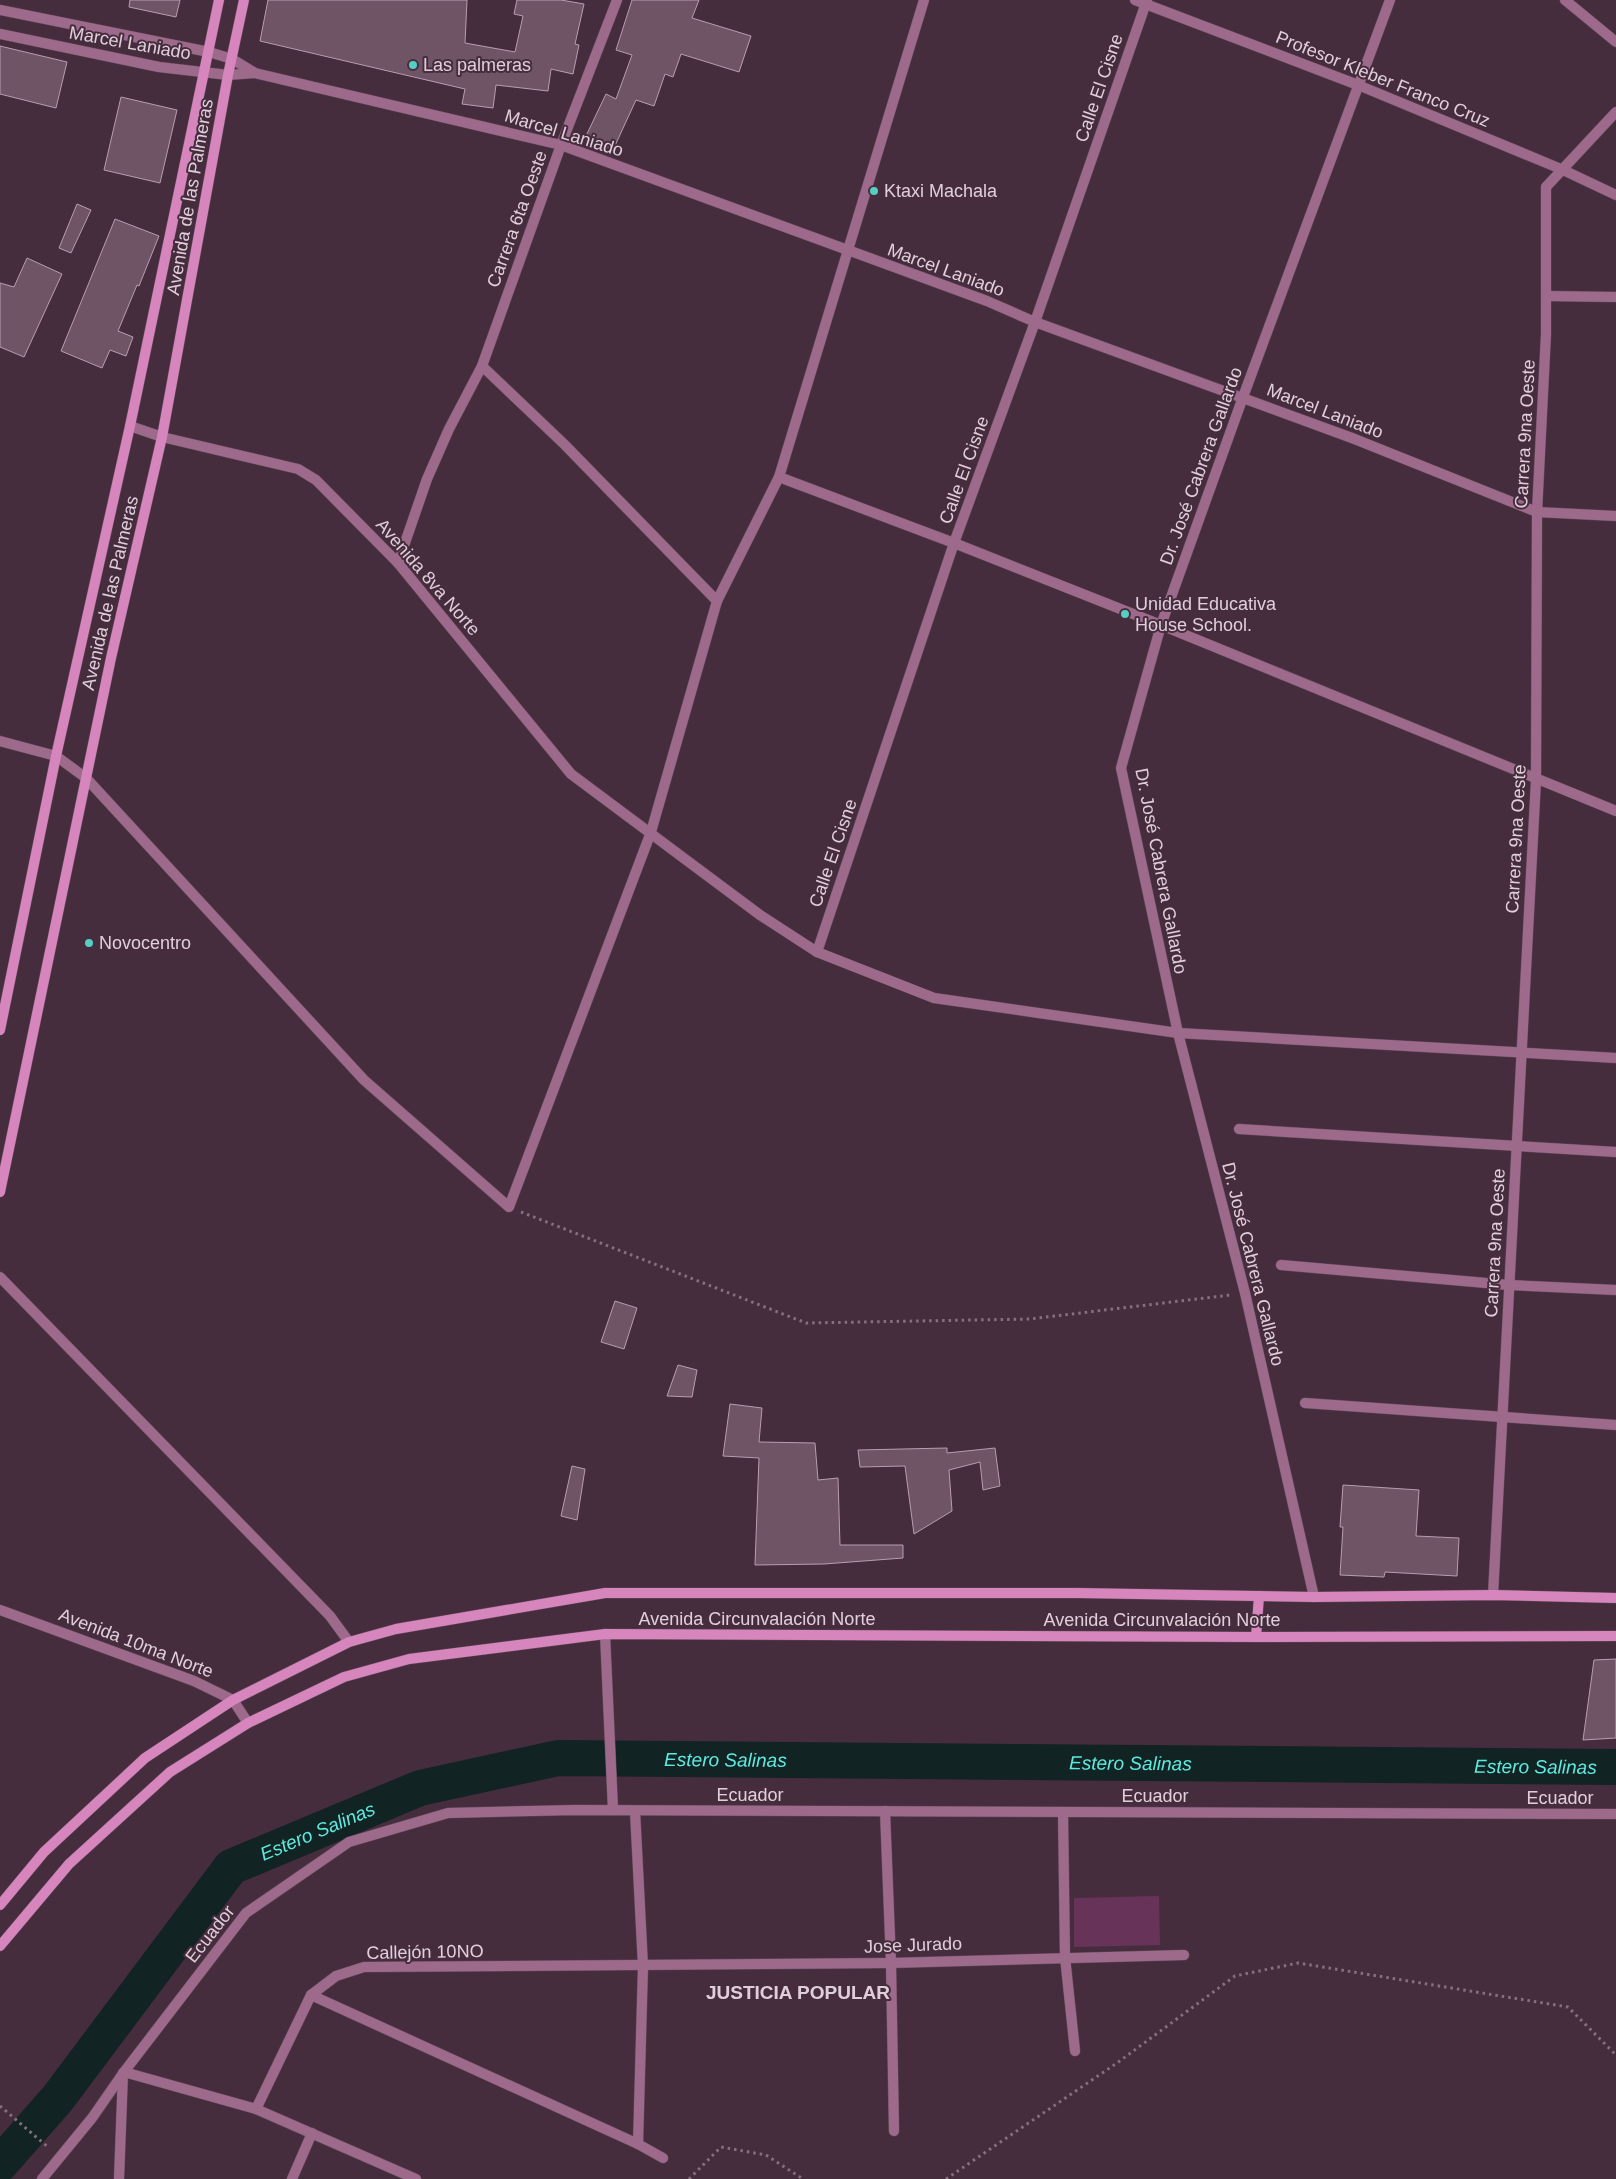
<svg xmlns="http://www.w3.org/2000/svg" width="1616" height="2179" viewBox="0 0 1616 2179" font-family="Arial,sans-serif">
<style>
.green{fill:#683359}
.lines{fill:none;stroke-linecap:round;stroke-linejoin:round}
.river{stroke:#112322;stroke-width:36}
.building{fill:#6f5466;stroke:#bb9cb0}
.minor-casing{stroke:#624a5a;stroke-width:11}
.tertiary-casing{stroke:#624a5a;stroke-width:11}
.secondary-casing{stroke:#624a5a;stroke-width:11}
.path{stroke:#86707f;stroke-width:3;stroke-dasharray:2.5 4;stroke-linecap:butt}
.minor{stroke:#9e6a8c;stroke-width:10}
.tertiary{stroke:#9e6a8c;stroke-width:10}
.secondary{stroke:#d785bd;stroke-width:10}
.poi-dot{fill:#55cec4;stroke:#462d3e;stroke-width:2}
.labels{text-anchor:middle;stroke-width:4;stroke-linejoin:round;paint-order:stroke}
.street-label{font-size:18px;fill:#e0cfda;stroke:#462d3e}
.poi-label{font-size:18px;fill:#e0cfda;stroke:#462d3e;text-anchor:start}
.water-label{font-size:19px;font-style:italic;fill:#5ee9df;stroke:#462d3e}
.neighbourhood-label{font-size:19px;font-weight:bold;fill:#e0cfda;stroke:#462d3e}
</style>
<rect width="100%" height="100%" fill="#462d3e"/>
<polygon class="green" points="1159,1896 1160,1945 1074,1947 1074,1898"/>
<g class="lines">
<path class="river" id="s1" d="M0,2164L58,2098L231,1867L420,1788L558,1758L1616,1767"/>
</g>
<g class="building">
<polygon points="130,0 180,0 176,17 129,7"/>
<polygon points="268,0 467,0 465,43 515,52 523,16 514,14 517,0 561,0 584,4 575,44 579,45 573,74 551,69 548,91 496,85 493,108 462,104 465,89 260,41"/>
<polygon points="632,0 699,0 692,18 751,36 739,72 681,54 673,77 665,74 654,106 636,100 613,150 585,138 606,94 616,99 632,55 616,50"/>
<polygon points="0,46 67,62 56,108 0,94"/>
<polygon points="121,97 177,110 160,183 104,170"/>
<polygon points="77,204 91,210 71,253 59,248"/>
<polygon points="115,219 159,236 139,286 137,285 118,331 133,337 126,356 110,350 102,368 61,351"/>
<polygon points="27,258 62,274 24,357 0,347 0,283 14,287"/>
<polygon points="615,1301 637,1308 624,1349 601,1342"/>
<polygon points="678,1365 697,1370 692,1397 667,1396"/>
<polygon points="730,1404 762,1408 759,1442 815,1443 818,1480 838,1478 840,1545 903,1545 903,1558 824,1564 755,1565 759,1458 723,1456"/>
<polygon points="947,1448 947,1453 995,1448 1000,1486 983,1490 980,1462 949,1470 952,1511 914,1534 905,1466 860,1467 858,1450"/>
<polygon points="572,1466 585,1469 577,1520 561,1516"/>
<polygon points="1343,1485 1419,1490 1416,1536 1459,1538 1457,1576 1385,1572 1384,1577 1340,1575 1343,1527 1340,1527"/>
<polygon points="1616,1659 1616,1738 1583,1740 1594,1660"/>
</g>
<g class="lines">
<defs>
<g id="minor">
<polyline points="1135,0 1358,85 1561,169 1616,195"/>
<polyline points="1565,0 1616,42"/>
<polyline points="232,59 255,73 561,145 987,301 1035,322 1352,438 1537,512 1616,516"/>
<polyline points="228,75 255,73"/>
<polyline points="1546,296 1616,297"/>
<polyline points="482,366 564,444 717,601"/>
<polyline points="130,426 162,437 298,469 316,480 398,563 571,774 760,915 817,952 934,998 1178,1033 1616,1058"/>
<polyline points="779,477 954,543 1161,625 1616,811"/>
<polyline points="398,563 427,479 449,429 482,366 561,145 617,0"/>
<polyline points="0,741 56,756 86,778 364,1080 509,1207 651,832 717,601 779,477 924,0"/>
<polyline points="817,952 954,543 1035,322 1147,0"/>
<polyline points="1239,1129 1616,1152"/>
<polyline points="1281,1265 1509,1285 1616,1290"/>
<polyline points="0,1277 330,1616 349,1642"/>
<polyline points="1305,1403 1616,1425"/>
<polyline points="1493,1595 1536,780 1537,512 1546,334 1546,187 1616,112"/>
<polyline points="1314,1597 1245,1293 1178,1033 1121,768 1161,625 1243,397 1390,0"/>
<polyline points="0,1610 194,1681 233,1700 248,1723"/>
<polyline points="605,1634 613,1810"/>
<polyline points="635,1811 643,1966 638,2144"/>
<polyline points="885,1811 891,1963 894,2131"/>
<polyline points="1063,1812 1065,1957 1075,2051"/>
<polyline points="311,1995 638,2144 663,2158"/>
<polyline points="124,2072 256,2109 416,2179"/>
<polyline points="256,2109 311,1995 336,1976 364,1967 891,1963 1184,1955"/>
<polyline points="42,2179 92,2118 124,2072 246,1913 349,1842 448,1813 575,1810 1616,1814"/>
<polyline points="119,2179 123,2073"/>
<polyline points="292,2179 312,2133"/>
</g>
<g id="tertiary">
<polyline points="0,10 209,52 232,59"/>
<polyline points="0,34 159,67 228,75"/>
</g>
<g id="secondary">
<polyline points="0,1030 56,756 130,426 219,0"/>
<polyline points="0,1192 111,658 162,437 228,75 244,0"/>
<polyline points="1256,1637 1259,1596"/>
<polyline points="0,1905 44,1852 145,1758 233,1700 349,1642 396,1629 605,1593 1077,1593 1314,1597 1493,1595 1616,1598"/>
<polyline points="0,1946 69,1864 170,1772 248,1723 344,1677 409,1659 605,1634 1256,1637 1616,1636"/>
</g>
</defs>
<use href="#minor" class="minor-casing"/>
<use href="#tertiary" class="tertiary-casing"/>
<use href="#secondary" class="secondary-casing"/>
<g class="path">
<polyline points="521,1212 806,1323 1030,1319 1230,1295"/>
<polyline points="0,2106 49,2148"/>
<polyline points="689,2179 721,2147 766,2155 803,2179"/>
<polyline points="946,2179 1117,2063 1235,1976 1298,1963 1568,2007 1616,2055"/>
</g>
<use href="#minor" class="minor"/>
<use href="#tertiary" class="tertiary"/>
<use href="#secondary" class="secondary"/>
</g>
<g class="poi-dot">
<circle cx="413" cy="65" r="5"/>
<circle cx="874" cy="191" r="5"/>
<circle cx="1125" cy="614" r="5"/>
<circle cx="89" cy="943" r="5"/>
</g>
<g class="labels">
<g class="street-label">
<text transform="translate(130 43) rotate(10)" y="6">Marcel Laniado</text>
<text transform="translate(1383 79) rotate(22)" y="6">Profesor Kleber Franco Cruz</text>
<text transform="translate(1099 88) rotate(-71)" y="6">Calle El Cisne</text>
<text transform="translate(564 133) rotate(17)" y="6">Marcel Laniado</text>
<text transform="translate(190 197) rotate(-80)" y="6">Avenida de las Palmeras</text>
<text transform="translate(517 219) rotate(-70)" y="6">Carrera 6ta Oeste</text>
<text transform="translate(946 270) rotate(20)" y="6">Marcel Laniado</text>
<text transform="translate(1325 411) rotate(21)" y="6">Marcel Laniado</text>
<text transform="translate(1525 434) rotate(-87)" y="6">Carrera 9na Oeste</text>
<text transform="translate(1201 466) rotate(-70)" y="6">Dr. José Cabrera Gallardo</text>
<text transform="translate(964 470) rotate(-70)" y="6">Calle El Cisne</text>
<text transform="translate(428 577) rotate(49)" y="6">Avenida 8va Norte</text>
<text transform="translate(110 593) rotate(-77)" y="6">Avenida de las Palmeras</text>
<text transform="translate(1516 839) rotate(-87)" y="6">Carrera 9na Oeste</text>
<text transform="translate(833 853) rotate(-71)" y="6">Calle El Cisne</text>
<text transform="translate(1161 871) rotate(79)" y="6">Dr. José Cabrera Gallardo</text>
<text transform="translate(1495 1243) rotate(-87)" y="6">Carrera 9na Oeste</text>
<text transform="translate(1253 1264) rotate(76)" y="6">Dr. José Cabrera Gallardo</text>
<text x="757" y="1625">Avenida Circunvalación Norte</text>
<text x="1162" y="1626">Avenida Circunvalación Norte</text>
<text transform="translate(136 1643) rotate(21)" y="6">Avenida 10ma Norte</text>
<text x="750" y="1801">Ecuador</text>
<text x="1155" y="1802">Ecuador</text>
<text x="1560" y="1804">Ecuador</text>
<text transform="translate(210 1934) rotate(-52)" y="6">Ecuador</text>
<text transform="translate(913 1945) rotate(-2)" y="6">Jose Jurado</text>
<text transform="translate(425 1952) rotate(-1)" y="6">Callejón 10NO</text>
</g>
<g class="poi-label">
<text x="423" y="71">Las palmeras</text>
<text x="884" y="197">Ktaxi Machala</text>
<text x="1135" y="610">Unidad Educativa<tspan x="1135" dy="21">House School.</tspan></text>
<text x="99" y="949">Novocentro</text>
</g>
<g class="water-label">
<text dy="7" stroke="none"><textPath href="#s1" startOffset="890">Estero Salinas</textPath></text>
<text dy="7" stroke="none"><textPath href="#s1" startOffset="1295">Estero Salinas</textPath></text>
<text dy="7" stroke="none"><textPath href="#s1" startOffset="1700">Estero Salinas</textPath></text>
<text dy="7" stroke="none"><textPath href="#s1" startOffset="470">Estero Salinas</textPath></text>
</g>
<g class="neighbourhood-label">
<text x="798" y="1999">JUSTICIA POPULAR</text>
</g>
</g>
</svg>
